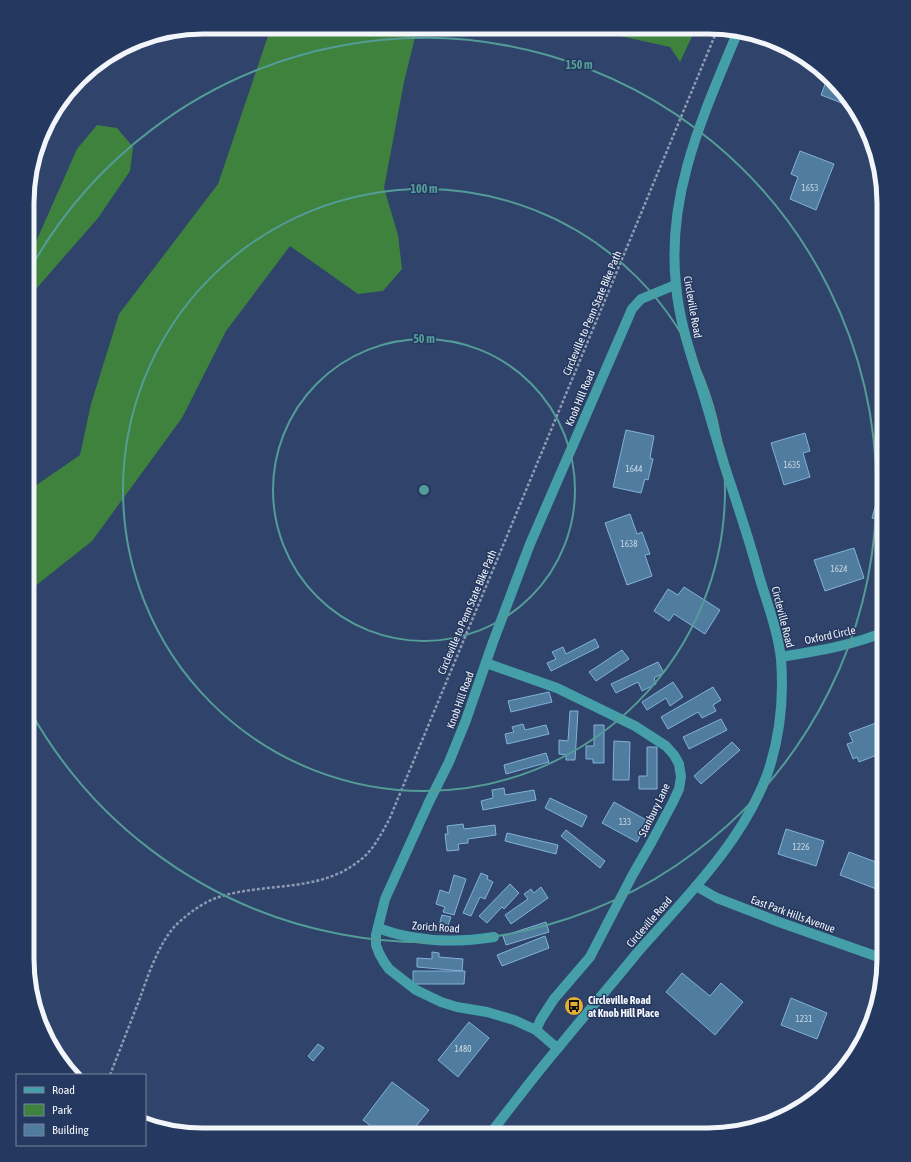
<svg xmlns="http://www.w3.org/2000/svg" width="911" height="1162" viewBox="0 0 911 1162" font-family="'Asap Condensed',sans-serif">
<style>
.green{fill:#3f823d}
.building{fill:#4f7c9f;stroke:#83b2d7}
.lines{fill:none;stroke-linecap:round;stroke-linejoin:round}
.path{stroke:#8e9ab1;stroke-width:2.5;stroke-dasharray:3 2;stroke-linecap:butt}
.minor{stroke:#449fa8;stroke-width:10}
.ring{fill:none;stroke:#539c98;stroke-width:2}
.labels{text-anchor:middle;stroke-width:3;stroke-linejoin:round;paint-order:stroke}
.number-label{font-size:9px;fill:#c9d7e3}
.street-label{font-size:11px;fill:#f2f5fa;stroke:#25385f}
.poi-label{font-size:11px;font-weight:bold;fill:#f2f5fa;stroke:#25385f;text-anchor:start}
.rim{fill:none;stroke:#f2f5fa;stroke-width:5}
.centre{fill:#539c98;stroke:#25385f;stroke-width:2}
.ring-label{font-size:12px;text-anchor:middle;font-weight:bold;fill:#539c98;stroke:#25385f;stroke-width:3;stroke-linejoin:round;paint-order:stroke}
</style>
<rect width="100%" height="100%" fill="#2f436b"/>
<g class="green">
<polygon points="271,27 696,28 680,62 670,47 611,34 417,29 404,82 384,188 398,235 402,269 383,291 358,294 290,246 226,331 182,418 92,541 34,587 28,589 28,488 38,484 80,455 91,404 119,314 218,184"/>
<path d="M97,125L117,128L133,147L130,171L98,218L36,289C26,273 27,271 31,253L77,149Z"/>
</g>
<g class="building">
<polygon points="827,79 852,106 852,107 821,95"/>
<polygon points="800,151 834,164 816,210 790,199 798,177 791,174"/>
<polygon points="626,430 654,436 650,458 653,459 648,480 645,479 641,493 613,487"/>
<polygon points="805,433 810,451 803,453 810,477 784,485 771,443"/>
<polygon points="880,489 884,490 884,544 877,542 883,521 872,518"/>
<polygon points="630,514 637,534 642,532 650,554 645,555 652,576 627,585 605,523"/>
<polygon points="854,548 864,578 825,591 814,560"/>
<polygon points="684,587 720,610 705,634 674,614 669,621 654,611 668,589 678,595"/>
<polygon points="595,639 599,647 551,671 547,663 556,659 552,652 563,647 566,654"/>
<polygon points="622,650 629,659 596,681 589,672"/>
<polygon points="658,662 664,673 654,678 656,684 642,691 638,682 616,693 611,684"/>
<polygon points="673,682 683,697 670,706 666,698 647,710 642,702"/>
<polygon points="713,687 721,700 713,705 716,711 702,718 698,712 668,729 661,717"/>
<polygon points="549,692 552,702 511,712 508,701"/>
<polygon points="570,711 578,711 575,760 566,760 566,755 559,754 559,740 568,741"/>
<polygon points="721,719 727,730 689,749 683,737"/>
<polygon points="884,720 884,761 880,762 877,755 859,762 857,757 853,759 847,744 853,742 849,733"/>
<polygon points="523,724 525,730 546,725 549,734 507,744 505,734 514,732 512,727"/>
<polygon points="594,725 604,725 604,763 593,763 593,759 586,759 586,746 594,746"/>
<polygon points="614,741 630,742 629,780 613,780"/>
<polygon points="732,742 740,750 701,784 694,776"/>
<polygon points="647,747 657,747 657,789 639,789 639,776 647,776"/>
<polygon points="546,753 549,762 506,774 504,765"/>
<polygon points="504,788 505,795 534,790 536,800 483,810 481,801 493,798 492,790"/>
<polygon points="550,798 587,816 582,827 545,808"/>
<polygon points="614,802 648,821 637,842 602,823"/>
<polygon points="463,824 464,829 495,825 496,835 468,839 468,843 458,844 459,850 447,851 445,834 448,834 447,826"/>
<polygon points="786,829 824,841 816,866 778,854"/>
<polygon points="566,830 605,861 600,868 561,836"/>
<polygon points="507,833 558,845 556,854 505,841"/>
<polygon points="849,852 884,865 884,892 840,875"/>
<polygon points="481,873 488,876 487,879 493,882 485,899 480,897 471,916 463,913"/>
<polygon points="454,875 466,879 454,915 443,912 445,907 436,904 440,890 449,893"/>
<polygon points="510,884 519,893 504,909 502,907 487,923 479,916"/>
<polygon points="541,887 548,898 511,924 505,915 528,899 524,894 531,889 534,893"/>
<polygon points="442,915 451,917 447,928 439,925"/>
<polygon points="546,922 549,932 506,945 503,936"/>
<polygon points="545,936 549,948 502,966 497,955"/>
<polygon points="432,952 439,953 439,957 463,959 462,971 417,967 417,958 432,959"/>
<polygon points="413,971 465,971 464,984 413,984"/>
<polygon points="682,973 710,996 721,983 743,1002 715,1035 666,992"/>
<polygon points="791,998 827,1013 817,1039 781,1025"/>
<polygon points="469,1022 489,1038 458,1077 438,1060"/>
<polygon points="318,1044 324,1048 313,1061 308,1056"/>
<polygon points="392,1082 429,1110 409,1135 382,1135 363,1120"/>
</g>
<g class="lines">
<path class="path" d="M110,1075C120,1049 130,1024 140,998C148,975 158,946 174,927C186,915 203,902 219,897C265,882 319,893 359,861C373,851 381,834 389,820L718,28"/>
<g class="minor">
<path d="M781,657C816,651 851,646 884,632"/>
<polyline points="486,663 557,688 635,726 666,746 674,755 679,764 681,777 679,789 673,802 651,843 632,876 590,957 554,999 541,1019 536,1030"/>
<polyline points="696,886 717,898 779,922 884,959"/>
<path d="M378,928C415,942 456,943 494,937"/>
<polyline points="557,1048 536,1030 514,1020 487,1012 457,1007 441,1002 416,990 389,969 384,962 379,953 376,945 376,935 385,899 429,802 449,762 466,720 493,642 530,544 632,309 641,299 675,285"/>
<path d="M489,1135C512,1106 534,1076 558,1048C584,1016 611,985 637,953C685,898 741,844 767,775C780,738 784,698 781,659C778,631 767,603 759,576C749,538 736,501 724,464C717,440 710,416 703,393C692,358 679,322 676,285C666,193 704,114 738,31"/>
</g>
</g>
<g class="ring">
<circle cx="424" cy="490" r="151"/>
<circle cx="424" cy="490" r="301"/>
<path d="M29 271A452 452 0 1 1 29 709"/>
</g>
<defs>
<symbol id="bus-disc" viewBox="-11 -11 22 22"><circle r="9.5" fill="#e3ae35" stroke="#25385f"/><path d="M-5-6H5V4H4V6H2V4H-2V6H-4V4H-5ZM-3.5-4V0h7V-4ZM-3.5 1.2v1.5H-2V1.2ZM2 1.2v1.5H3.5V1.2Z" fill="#111"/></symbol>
</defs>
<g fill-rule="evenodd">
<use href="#bus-disc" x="563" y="995" width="22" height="22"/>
</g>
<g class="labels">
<g class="number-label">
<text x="810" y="191">1653</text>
<text x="792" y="468">1635</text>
<text x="634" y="472">1644</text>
<text x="629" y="547">1638</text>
<text x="839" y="572">1624</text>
<text x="625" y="825">133</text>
<text x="801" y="850">1226</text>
<text x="804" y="1022">1231</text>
<text x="463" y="1052">1480</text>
</g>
<g class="street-label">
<text transform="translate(693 307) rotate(80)" y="4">Circleville Road</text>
<text transform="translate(592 313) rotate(-67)" y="4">Circleville to Penn State Bike Path</text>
<text transform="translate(580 398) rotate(-67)" y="4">Knob Hill Road</text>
<text transform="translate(467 612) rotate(-67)" y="4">Circleville to Penn State Bike Path</text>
<text transform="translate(783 617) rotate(76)" y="4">Circleville Road</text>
<text transform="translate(830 635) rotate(-12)" y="4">Oxford Circle</text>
<text transform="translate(460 700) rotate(-70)" y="4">Knob Hill Road</text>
<text transform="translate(654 810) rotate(-64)" y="4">Stanbury Lane</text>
<text transform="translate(793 914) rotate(20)" y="4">East Park Hills Avenue</text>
<text transform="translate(649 922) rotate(-49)" y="4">Circleville Road</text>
<text transform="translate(436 927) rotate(4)" y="4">Zorich Road</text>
</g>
<g class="poi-label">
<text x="588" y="1004">Circleville Road<tspan x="588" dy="13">at Knob Hill Place</tspan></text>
</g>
</g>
<path d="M0 0H911V1162H0ZM203 34H708A169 169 0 0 1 877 203V959A169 169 0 0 1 708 1128H203A169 169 0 0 1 34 959V203A169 169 0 0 1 203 34Z" fill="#25385f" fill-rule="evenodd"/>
<path class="rim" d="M203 34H708A169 169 0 0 1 877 203V959A169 169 0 0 1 708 1128H203A169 169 0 0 1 34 959V203A169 169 0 0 1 203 34Z"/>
<circle cx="424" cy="490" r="6" class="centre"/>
<g class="ring-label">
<text x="579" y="69">150 m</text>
<text x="424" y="193">100 m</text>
<text x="424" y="343">50 m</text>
</g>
<rect x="16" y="1074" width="130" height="72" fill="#25385f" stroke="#77849d"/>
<rect x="24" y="1087" width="20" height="6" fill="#449fa8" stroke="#77849d"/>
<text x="52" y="1094" font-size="12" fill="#f2f5fa">Road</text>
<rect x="24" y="1104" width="20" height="12" fill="#3f823d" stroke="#77849d"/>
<text x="52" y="1114" font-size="12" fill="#f2f5fa">Park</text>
<rect x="24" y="1124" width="20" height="12" fill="#4f7c9f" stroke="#77849d"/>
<text x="52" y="1134" font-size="12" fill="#f2f5fa">Building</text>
</svg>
